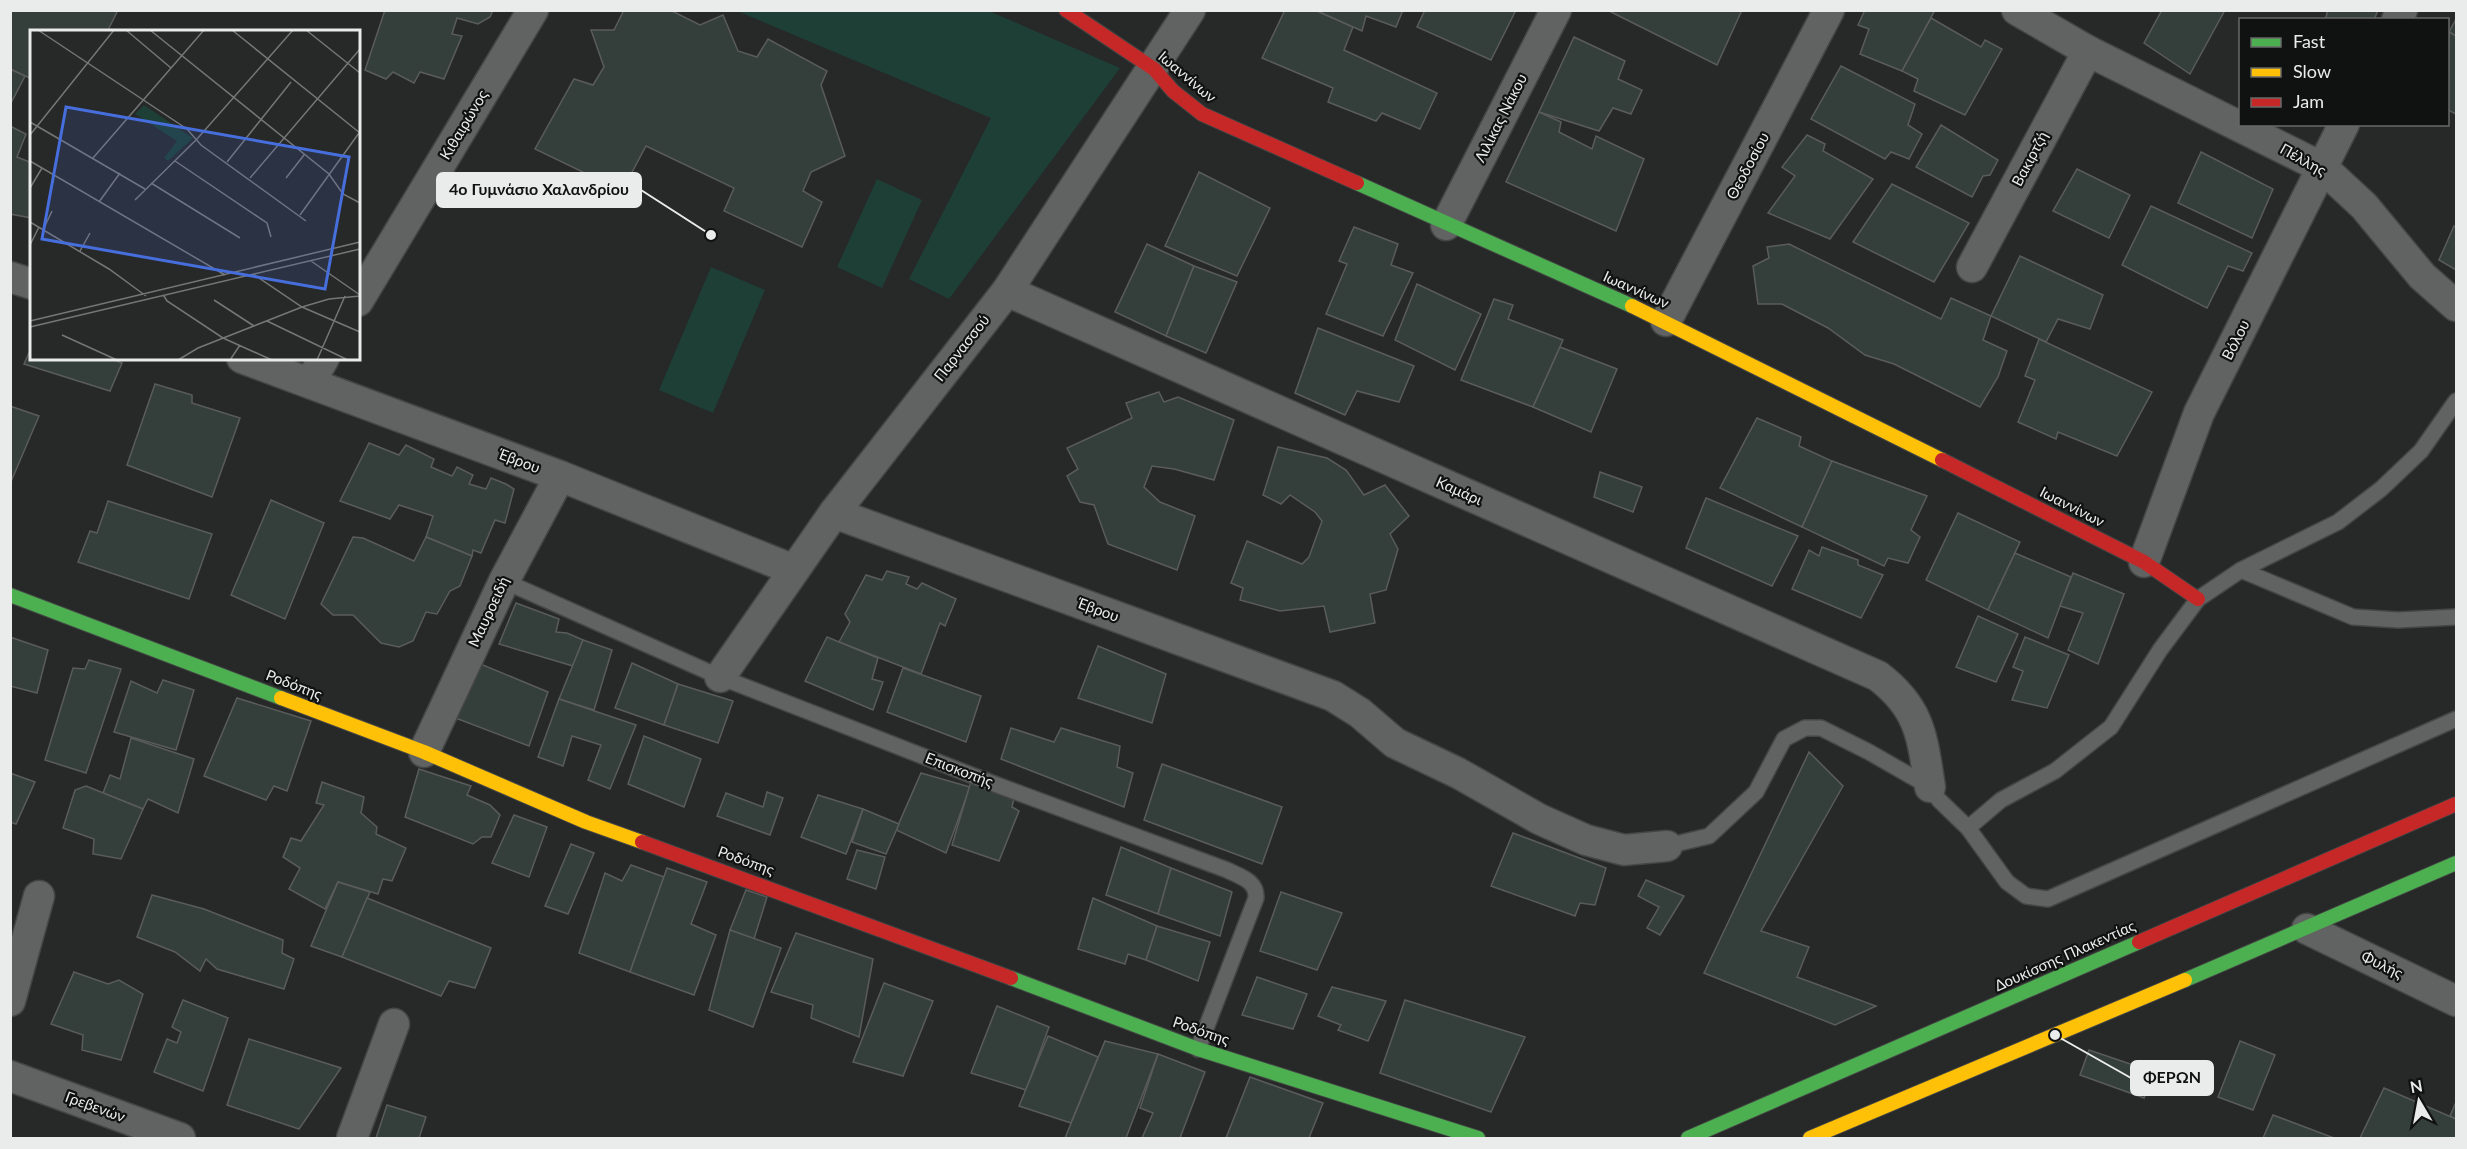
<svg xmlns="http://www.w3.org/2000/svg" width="2467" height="1149" viewBox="0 0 2467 1149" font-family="Lato,sans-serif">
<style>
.green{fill:#1e3f36}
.building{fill:#343f3c;stroke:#5a5c5b;stroke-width:1.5}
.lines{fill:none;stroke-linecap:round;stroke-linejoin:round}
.lane-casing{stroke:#444545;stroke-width:18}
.street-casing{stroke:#444545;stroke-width:33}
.fast-casing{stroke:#444545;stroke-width:16}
.slow-casing{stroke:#444545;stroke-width:16}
.jam-casing{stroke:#444545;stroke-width:16}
.lane{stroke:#616362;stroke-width:15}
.street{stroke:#616362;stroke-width:30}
.fast{stroke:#4caf50;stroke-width:14}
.slow{stroke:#ffc107;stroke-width:14}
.jam{stroke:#c62828;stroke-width:14}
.labels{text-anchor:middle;stroke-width:4.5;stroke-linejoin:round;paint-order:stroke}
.street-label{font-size:15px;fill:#eaeceb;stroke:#101111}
.inset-road{fill:none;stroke:#757676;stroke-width:1.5}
.view{fill:#466edc;fill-opacity:0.15;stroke:#466edc;stroke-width:3}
.inset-edge{fill:none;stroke:#eaeceb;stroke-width:3}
.leader{fill:none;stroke:#eaeceb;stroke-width:2}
.callout-dot{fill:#eaeceb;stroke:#101111;stroke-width:2}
.callout{fill:#eaeceb;stroke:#eaeceb;stroke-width:2}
.callout-label{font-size:16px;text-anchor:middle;font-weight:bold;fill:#111}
</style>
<rect width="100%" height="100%" fill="#272828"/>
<g class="green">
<polygon points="737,11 989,11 1120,68 949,299 909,279 991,118"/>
<polygon points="877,179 922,200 882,288 837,267"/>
<polygon points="711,267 765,290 713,413 659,390"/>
</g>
<g class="building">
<polygon points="10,10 118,10 107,32 32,32 32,79 10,69"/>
<polygon points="385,10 493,10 490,17 478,24 457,18 452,34 462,36 444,79 420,72 414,83 393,72 386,79 365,70"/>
<polygon points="624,10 670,10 700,25 723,15 738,51 757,57 768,39 827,71 821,85 845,156 811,172 803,191 822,202 802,247 724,211 734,188 646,146 622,191 535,149 574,79 593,85 604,67 591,30 614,30"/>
<polygon points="1285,10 1315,10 1353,27 1344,50 1437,93 1420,129 1382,113 1376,121 1328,102 1333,88 1262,58"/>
<polygon points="1315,10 1403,10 1396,27 1366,16 1362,31"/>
<polygon points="1425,10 1516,10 1491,60 1417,27"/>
<polygon points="1607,10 1742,10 1717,65"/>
<polygon points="1865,10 1935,10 1902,71 1860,54 1869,29 1858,25"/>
<polygon points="2162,10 2225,10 2190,74 2144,43"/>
<polygon points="2328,10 2378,10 2374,20 2325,20"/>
<polygon points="1931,18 1981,47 1985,40 2002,49 1965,115 1914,91 1918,79 1902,71"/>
<polygon points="2456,19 2456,36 2449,32"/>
<polygon points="2449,32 2456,36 2456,114 2448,110"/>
<polygon points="1574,37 1625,61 1618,79 1642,90 1631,114 1613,108 1599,131 1539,112"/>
<polygon points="1841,66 1915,104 1908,125 1922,134 1909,159 1891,152 1885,159 1811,119"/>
<polygon points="10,69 25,76 10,105"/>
<polygon points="1539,112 1561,122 1559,132 1592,149 1596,136 1644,159 1616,231 1506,182"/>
<polygon points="1941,125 1998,160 1990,175 1983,176 1972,197 1916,167"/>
<polygon points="10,126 26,134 17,157 32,163 32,218 10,214"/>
<polygon points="1807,135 1825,144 1823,151 1873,179 1830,239 1768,213 1795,176 1782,167"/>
<polygon points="2201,152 2273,189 2252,238 2178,203"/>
<polygon points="2077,169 2130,195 2109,238 2053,211"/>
<polygon points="1199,172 1270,208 1237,276 1165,246"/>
<polygon points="1892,184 1969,223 1934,282 1853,242"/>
<polygon points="2151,206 2252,253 2243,271 2228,266 2207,308 2122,265"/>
<polygon points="2454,226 2456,227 2456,270 2439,260"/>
<polygon points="1354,227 1398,244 1391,265 1413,273 1383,336 1326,314 1347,264 1339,261"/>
<polygon points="1147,244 1194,266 1166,336 1115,312"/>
<polygon points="1789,244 1941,319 1951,298 1991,316 1983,340 2007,351 1998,377 1980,407 1894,364 1865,355 1828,328 1782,304 1758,304 1753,266 1769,258 1767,247"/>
<polygon points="2020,256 2103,295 2090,329 2058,319 2046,342 1991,316"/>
<polygon points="1194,266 1237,282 1206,353 1166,336"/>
<polygon points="1417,284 1481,314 1455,370 1395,340"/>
<polygon points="1494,299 1513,305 1508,319 1563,340 1533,407 1461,380"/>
<polygon points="1318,328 1414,366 1399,402 1357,391 1345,415 1295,393"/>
<polygon points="2039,339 2152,392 2117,456 2058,432 2056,439 2018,422 2035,380 2025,376"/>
<polygon points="32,346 32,358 109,358 122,363 110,391 24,364"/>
<polygon points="1560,347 1617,369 1591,432 1533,407"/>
<polygon points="155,384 192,395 192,403 240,418 212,497 127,465"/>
<polygon points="1159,392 1164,402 1178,397 1234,420 1214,480 1174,469 1152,466 1144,487 1160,502 1195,516 1177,570 1108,544 1094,505 1080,502 1067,476 1078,469 1067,448 1132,418 1126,403"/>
<polygon points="10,406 39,416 10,484"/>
<polygon points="1757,418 1801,437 1799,446 1832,461 1802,527 1720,488"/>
<polygon points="369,443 399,455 406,445 434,459 431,467 452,476 457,467 473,475 469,484 486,489 491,478 506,484 514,489 505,523 495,520 481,553 473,550 472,556 426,537 433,516 399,505 390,519 340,501"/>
<polygon points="1278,447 1327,458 1346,470 1364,495 1385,485 1409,516 1390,534 1398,549 1386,590 1370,594 1375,623 1330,632 1324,606 1280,611 1240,600 1243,588 1231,583 1247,541 1302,564 1309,557 1322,521 1315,512 1290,495 1281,504 1263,495"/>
<polygon points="1832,461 1927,496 1911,530 1920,537 1908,563 1888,558 1884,566 1802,527"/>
<polygon points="1600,472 1642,487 1633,512 1594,497"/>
<polygon points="1706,498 1798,536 1772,586 1686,548"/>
<polygon points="271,500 324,523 285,619 231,595"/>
<polygon points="108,501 212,534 189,599 78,562 90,531 97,533"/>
<polygon points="1958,513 2020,542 1988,610 1926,580"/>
<polygon points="353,537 363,538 414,561 426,537 472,556 460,586 450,591 437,614 426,612 413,641 399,647 381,643 353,615 333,615 321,604"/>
<polygon points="1822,547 1858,560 1858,565 1883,575 1861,618 1792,589 1809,550 1819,556"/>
<polygon points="2015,553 2071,577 2048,638 1988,610"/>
<polygon points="887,571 909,577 906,584 917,589 922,583 956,599 945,626 940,623 921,674 839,642 850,622 845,614 866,575 882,580"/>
<polygon points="2073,573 2124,594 2098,664 2068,650 2083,613 2060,606"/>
<polygon points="516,603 559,619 556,632 567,633 583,640 573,666 499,644"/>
<polygon points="1978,616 2018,634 1996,682 1956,667"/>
<polygon points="10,637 48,650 37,693 10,686"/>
<polygon points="827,637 878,658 872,679 883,682 873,710 805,681"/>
<polygon points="2025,637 2069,655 2047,708 2012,700 2023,671 2013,667"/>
<polygon points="583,640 612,650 594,710 559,699"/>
<polygon points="1098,646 1166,674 1152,723 1078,698"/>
<polygon points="89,660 121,669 86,773 45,760 73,668 85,669"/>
<polygon points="478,663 548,692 529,746 453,717"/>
<polygon points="632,663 678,684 664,725 615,708"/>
<polygon points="903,668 981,696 966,742 887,712"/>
<polygon points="163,680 194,690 176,750 114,732 131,681 157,693"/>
<polygon points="678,684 733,701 718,743 664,725"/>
<polygon points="237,698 311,721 287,791 274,786 266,800 204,776"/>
<polygon points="559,699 636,725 610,789 588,780 601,745 572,736 563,766 538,757"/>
<polygon points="1011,728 1054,742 1061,728 1120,746 1117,767 1133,773 1124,807 1001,759"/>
<polygon points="644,736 701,759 684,807 628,784"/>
<polygon points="131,738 194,759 178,813 148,799 143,809 103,793 110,775 120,779"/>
<polygon points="1809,752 1843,786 1761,931 1809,947 1797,977 1876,1006 1835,1025 1704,973"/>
<polygon points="1162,764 1282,807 1262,864 1144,820"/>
<polygon points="419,769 471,786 467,795 490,805 500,815 491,837 482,837 473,844 405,817"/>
<polygon points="10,773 35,782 16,824 10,822"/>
<polygon points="921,773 970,787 946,853 896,830"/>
<polygon points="972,778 1015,793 1012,807 1019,811 999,861 952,845"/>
<polygon points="322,782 364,797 361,813 377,827 376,834 406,848 392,881 383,879 378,894 338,882 325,909 289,889 300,868 283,857 291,838 301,841 324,805 316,803"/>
<polygon points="86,786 143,809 121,859 93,854 94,839 63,828 75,790"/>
<polygon points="767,792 783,798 770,835 717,816 726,793 763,807"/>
<polygon points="818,795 863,809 846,854 801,837"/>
<polygon points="863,809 899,824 886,854 852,842"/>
<polygon points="514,815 547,827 529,877 492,863"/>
<polygon points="1513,833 1606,868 1595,905 1580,903 1575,916 1491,886"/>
<polygon points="571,844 594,853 568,914 545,906"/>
<polygon points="1121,847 1171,868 1158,914 1106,895"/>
<polygon points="857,850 885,857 876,889 847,879"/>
<polygon points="631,865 664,877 630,972 579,953 605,873 622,881"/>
<polygon points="667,868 707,882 691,924 716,935 694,995 630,972"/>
<polygon points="1171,868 1232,892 1220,936 1158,914"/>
<polygon points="1646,880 1684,896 1660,935 1647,928 1659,907 1638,896"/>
<polygon points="338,882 370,892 342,957 311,946"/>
<polygon points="746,890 767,897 754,939 730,930"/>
<polygon points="1281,892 1342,913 1317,970 1260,951"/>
<polygon points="152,895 204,909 283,940 282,953 294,959 284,989 217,969 206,959 200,971 175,952 137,937"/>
<polygon points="367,898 491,948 475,988 449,981 441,996 342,957"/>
<polygon points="1093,898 1157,926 1146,960 1128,954 1125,964 1078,949"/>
<polygon points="1157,926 1210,942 1198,981 1146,960"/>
<polygon points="730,930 781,948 753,1027 709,1010"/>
<polygon points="796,933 873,959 859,1037 811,1018 813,1005 771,992"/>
<polygon points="74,972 108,984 119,980 143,994 121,1060 82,1050 83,1035 51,1024"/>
<polygon points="1257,977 1307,994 1293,1029 1242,1015"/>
<polygon points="884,983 933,1001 903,1076 853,1062"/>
<polygon points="1332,987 1386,1001 1368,1041 1338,1030 1341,1025 1318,1016"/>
<polygon points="183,1000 228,1018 203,1091 154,1072 167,1039 177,1043 181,1032 172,1027"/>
<polygon points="1405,1000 1525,1037 1491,1112 1380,1073"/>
<polygon points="997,1006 1049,1027 1026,1090 971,1073"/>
<polygon points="1048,1036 1098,1057 1071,1123 1019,1106"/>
<polygon points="249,1039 341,1068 299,1129 227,1105"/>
<polygon points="1105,1041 1158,1054 1126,1138 1065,1138"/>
<polygon points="2240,1041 2275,1055 2253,1110 2218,1097"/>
<polygon points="2089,1050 2154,1072 2144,1098 2080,1075"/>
<polygon points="1158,1054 1205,1072 1180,1138 1142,1138 1153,1113 1140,1108"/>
<polygon points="1250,1077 1323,1103 1309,1138 1226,1138"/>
<polygon points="2384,1088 2456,1119 2456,1138 2360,1138"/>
<polygon points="2456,1102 2456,1119 2450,1116"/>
<polygon points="387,1105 426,1117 419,1138 376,1138"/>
<polygon points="2273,1115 2334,1138 2263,1138"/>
</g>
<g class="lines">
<defs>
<g id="lane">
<polyline points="2241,570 2353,617 2398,620 2456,617"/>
<path d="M504,581L720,677L989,782L1227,870C1241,877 1257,881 1256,898L1198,1049"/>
<polyline points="1968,828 2001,800 2055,771 2111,727 2160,650 2198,599 2241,570 2338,522 2381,489 2421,451 2456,401"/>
<polyline points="1667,846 1709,836 1756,792 1784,739 1805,728 1821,728 1869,752 1930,787 1939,800 1968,828 2007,882 2026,896 2048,899 2456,719"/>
</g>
<g id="street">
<polyline points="2017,10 2088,51 2323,168 2364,206 2422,276 2456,306"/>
<polyline points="2397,20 2402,10"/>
<polyline points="1446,225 1556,10"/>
<polyline points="1972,267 2088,51"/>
<polyline points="10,277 32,284"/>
<path d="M1007,291L1878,676C1921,709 1922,737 1930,787"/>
<polyline points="358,301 533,10"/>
<polyline points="1666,321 1829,10"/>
<polyline points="242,358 560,476 794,570"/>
<polyline points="310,382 324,358"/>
<polyline points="834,513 1333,696 1360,713 1395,743 1458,773 1539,819 1586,840 1624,850 1667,846"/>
<polyline points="2144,562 2199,413 2344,124"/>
<polyline points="720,677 834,513 1007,291 1190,10"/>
<polyline points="424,752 504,581 560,476"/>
<polyline points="2307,929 2456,1001"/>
<polyline points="10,1001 39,896"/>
<polyline points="10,1076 180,1138"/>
<polyline points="352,1138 394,1024"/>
</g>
<g id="fast">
<polyline points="1357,183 1632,306"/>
<polyline points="10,595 281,698"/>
<polyline points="1011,978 1198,1049 1478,1138"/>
<polyline points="2185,980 2456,863"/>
<polyline points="1688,1138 2139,942"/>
</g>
<g id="slow">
<polyline points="1632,306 1942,460"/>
<polyline points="281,698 424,752 586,822 642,842"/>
<polyline points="1810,1138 2185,980"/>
</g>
<g id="jam">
<polyline points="1066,10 1154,69 1173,91 1202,114 1357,183"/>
<polyline points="1942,460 2144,562 2198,599"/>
<polyline points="642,842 1011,978"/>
<polyline points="2139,942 2456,804"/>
</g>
</defs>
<use href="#lane" class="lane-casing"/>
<use href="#street" class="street-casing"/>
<use href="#fast" class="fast-casing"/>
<use href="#slow" class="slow-casing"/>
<use href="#jam" class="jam-casing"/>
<use href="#lane" class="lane"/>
<use href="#street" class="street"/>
<use href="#fast" class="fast"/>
<use href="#slow" class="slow"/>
<use href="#jam" class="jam"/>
</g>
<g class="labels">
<g class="street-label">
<text transform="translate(1187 77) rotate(40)" y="5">Ιωαννίνων</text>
<text transform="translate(1501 118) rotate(-63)" y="5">Λιλίκας Νάκου</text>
<text transform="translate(464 125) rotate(-59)" y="5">Κιθαιρώνος</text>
<text transform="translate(2030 159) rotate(-62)" y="5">Βακιρτζή</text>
<text transform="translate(2303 160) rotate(29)" y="5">Πέλλης</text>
<text transform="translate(1748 166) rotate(-62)" y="5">Θεοδοσίου</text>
<text transform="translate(1636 290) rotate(24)" y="5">Ιωαννίνων</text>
<text transform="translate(2236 340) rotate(-63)" y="5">Βόλου</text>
<text transform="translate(962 348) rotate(-52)" y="5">Παρνασσού</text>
<text transform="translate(519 461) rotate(21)" y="5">Έβρου</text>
<text transform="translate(1459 491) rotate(24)" y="5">Καμάρι</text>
<text transform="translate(2072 507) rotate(27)" y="5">Ιωαννίνων</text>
<text transform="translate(1098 610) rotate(20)" y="5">Έβρου</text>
<text transform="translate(489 612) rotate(-65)" y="5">Μαυροειδή</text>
<text transform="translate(294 685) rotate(21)" y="5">Ροδόπης</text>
<text transform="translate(959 770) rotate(21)" y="5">Επισκοπής</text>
<text transform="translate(746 861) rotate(20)" y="5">Ροδόπης</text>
<text transform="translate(2065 956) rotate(-24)" y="5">Δουκίσσης Πλακεντίας</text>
<text transform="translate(2382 965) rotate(26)" y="5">Φυλής</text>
<text transform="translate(1201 1031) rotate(19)" y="5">Ροδόπης</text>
<text transform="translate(95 1107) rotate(20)" y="5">Γρεβενών</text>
</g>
</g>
<g transform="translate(30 30)">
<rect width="330" height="330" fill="#272828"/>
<path d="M114,75L163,108L138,131L134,128L147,111L105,84Z" fill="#1e3f36"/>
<path class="inset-road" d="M8,0L157,99L171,115L276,191M96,0L141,38M120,0L299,144L313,164L330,173M202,0L330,103M276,0L330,43M0,92L115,159M0,105L84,0M63,128L174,0M0,131L195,245M145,131L237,193L241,207M197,132L261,52M220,148L330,19M256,148L274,125M121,153L210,208M0,158L12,138M105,170L167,109L263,0M69,172L90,143M270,185L329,103M0,192L79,239L116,266M13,200L22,181M0,215L9,197M50,221L60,203M281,231L330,265M223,244L272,277L330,302M134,266L137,271L193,308L242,330M184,270L224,296M0,291L330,212M237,291L318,330M0,297L330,219M32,305L87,330M148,330L168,318L272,277L299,269L330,266M200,330L210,315M287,330L315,266"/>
<path class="view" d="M36,77L319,127L295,259L12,209Z"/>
<rect width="330" height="330" class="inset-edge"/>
</g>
<path class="leader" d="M711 235L641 190M2055 1035L2131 1078"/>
<g class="callout-dot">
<circle cx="711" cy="235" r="6"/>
<circle cx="2055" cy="1035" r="6"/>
</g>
<g class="callout">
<rect x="437" y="173" width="204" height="34" rx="6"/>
<rect x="2131" y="1061" width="82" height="34" rx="6"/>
</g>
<g class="callout-label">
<text x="539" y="195">4ο Γυμνάσιο Χαλανδρίου</text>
<text x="2172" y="1083">ΦΕΡΩΝ</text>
</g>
<rect width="2467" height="1149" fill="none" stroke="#eaeceb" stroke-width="24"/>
<rect x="2239" y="18" width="210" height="108" fill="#101111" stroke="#676968" stroke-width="1.5"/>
<rect x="2251" y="38" width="30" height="9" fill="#4caf50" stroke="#676968" stroke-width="1.5"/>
<text x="2293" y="48" font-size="18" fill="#eaeceb">Fast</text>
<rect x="2251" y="68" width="30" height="9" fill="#ffc107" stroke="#676968" stroke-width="1.5"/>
<text x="2293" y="78" font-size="18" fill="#eaeceb">Slow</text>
<rect x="2251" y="98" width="30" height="9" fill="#c62828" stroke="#676968" stroke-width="1.5"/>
<text x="2293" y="108" font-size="18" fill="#eaeceb">Jam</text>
<g transform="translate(2419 1101) rotate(350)" stroke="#101111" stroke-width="4.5" paint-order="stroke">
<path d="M0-4.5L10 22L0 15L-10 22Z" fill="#eaeceb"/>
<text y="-9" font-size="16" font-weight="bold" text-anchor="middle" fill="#eaeceb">N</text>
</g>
</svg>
